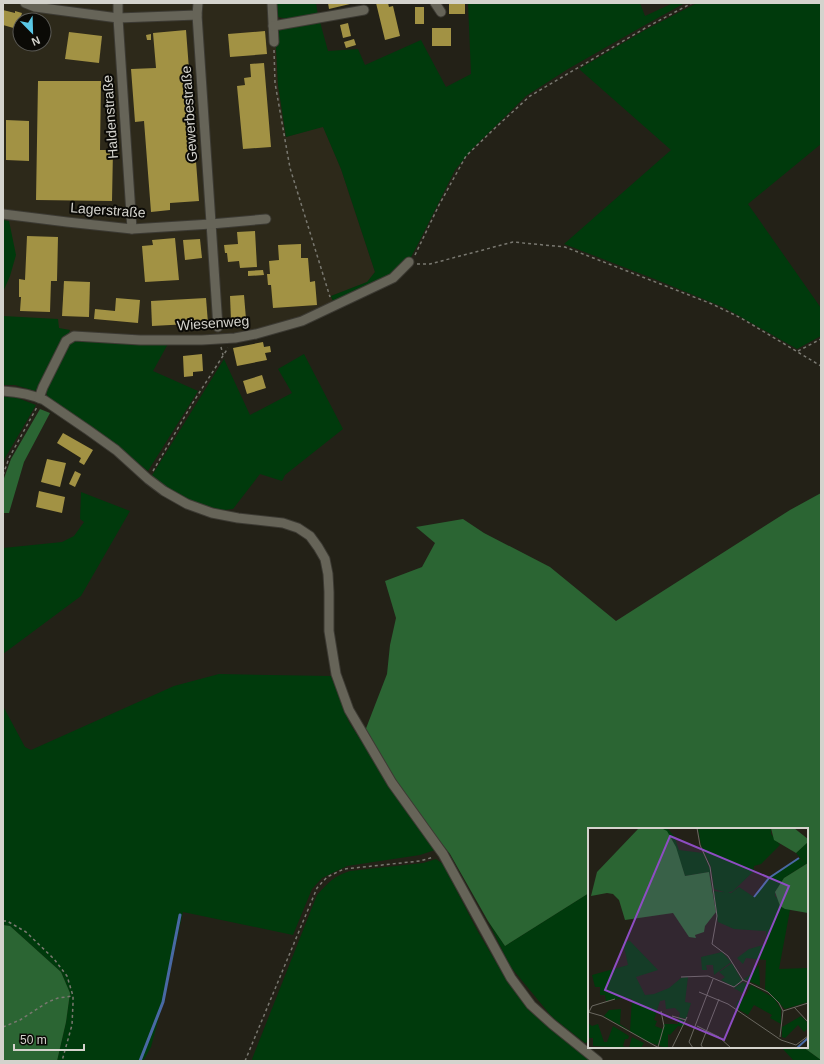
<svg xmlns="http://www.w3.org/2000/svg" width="824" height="1064" viewBox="0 0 824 1064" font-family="Arial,sans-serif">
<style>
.built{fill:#2d291a;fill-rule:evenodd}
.green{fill:#003a0c}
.forest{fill:#2b6533}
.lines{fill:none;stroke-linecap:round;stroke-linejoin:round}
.stream{stroke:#4969a4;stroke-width:3}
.building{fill:#a29244}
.minor-casing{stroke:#3c3a33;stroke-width:11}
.path{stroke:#797870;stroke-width:1.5;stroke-dasharray:3 3;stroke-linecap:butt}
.minor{stroke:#666458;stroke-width:9}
.labels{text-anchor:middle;stroke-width:4;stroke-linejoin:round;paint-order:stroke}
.street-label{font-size:14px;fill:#d4d3cd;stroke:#0b0a06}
.inset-river{fill:none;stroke:#4969a4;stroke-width:2}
.inset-road{fill:none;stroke:#6a6860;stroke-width:1}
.view{fill:#8d4dc2;fill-opacity:0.15;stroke:#8d4dc2;stroke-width:2}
.inset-edge{fill:none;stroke:#d4d3cd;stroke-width:2}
</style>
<rect width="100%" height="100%" fill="#232117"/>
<path class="built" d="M3,3H274L278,85L286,137L323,126L341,169L375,272L368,282L331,296L334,304L315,313L254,330L226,336L169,342L3,331ZM20,20H44V44H20Z"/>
<g class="green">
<polygon points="274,3 316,3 318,16 292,20 278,17 274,11"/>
<polygon points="468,3 640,3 645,16 673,3 685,3 645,25 568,69 526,96 473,148 455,170 418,244 410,259 393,276 334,304 331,296 367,282 375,272 341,169 323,127 286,137 278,85 275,31 280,28 320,22 328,51 358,49 365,65 421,40 446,87 471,74"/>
<polygon points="697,3 821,3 821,144 748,204 821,308 821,336 797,349 725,308 657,280 564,244 671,150 579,69 645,30"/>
<polygon points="3,220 9,221 16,255 10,276 3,292"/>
<polygon points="3,316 58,319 59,328 70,330 69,333 62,340 41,385 35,391 15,385 3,385"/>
<polygon points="78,338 169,342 153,371 198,391 148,471 113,443 48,397 46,392 69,345"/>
<path d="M304,354L343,429L285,475L282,481L260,474L233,509C230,509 227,510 224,510C203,510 168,489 151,477L224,359L250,415L292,393L278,369Z"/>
<polygon points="3,396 15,397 36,405 5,458 3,466"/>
<polygon points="81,492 130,511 81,596 3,654 3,548 62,542 74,536 84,522 80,519"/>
<polygon points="219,674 331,676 349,722 390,785 435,850 420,855 347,866 322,878 312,889 293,935 183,912 163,1002 151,1047 143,1061 57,1061 66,1022 70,993 61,972 10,926 3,925 3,706 25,747 31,750 174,686"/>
<path d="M436,859L443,864L477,930L506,979L528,1008L551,1029L592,1061H253L252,1059L317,895C329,882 334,876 350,871L423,863Z"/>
<polygon points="589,893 589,1042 585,1043 552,1017 510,966 488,921 505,946"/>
<polygon points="781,1047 803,1047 821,1060 821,1061 794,1061"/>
</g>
<g class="forest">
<polygon points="40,409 50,413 24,462 9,513 3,513 3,481 11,459"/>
<polygon points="821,493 821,1060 803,1047 807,1047 807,829 589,829 589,893 505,946 488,921 450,854 406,798 365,731 387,674 390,645 396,618 385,581 422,567 435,543 416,527 463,519 484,533 550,567 616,621 790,510"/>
<polygon points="3,925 10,926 61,972 70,993 66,1022 57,1061 3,1061"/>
</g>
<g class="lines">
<polyline class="stream" points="140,1061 163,1002 180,915"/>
</g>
<g class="building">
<polygon points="328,3 350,3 350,4 329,9"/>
<polygon points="376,3 388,3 389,7 393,6 400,36 385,40"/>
<rect x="449" y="3" width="16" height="11"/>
<rect x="415" y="7" width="9" height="17"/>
<polygon points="3,10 15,13 15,11 22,13 17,29 3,25"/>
<polygon points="348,23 351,36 343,38 340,25"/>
<rect x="432" y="28" width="19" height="18"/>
<polygon points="186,30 199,201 170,203 170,210 151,212 144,121 135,122 131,69 156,68 153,33"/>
<polygon points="265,31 267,54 230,57 228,34"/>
<polygon points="69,32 102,36 99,63 65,59"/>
<polygon points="151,34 151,40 147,40 146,35"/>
<polygon points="354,39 356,45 346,48 344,42"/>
<polygon points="264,63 271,147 243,149 237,86 245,85 244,78 251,77 250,64"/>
<polygon points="38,81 101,81 100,150 113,150 112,201 36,200"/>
<polygon points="6,120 29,121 29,161 6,160"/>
<polygon points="255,231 257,267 240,268 239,261 228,262 227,253 225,253 224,245 238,244 237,232"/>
<polygon points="27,236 58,237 57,281 51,281 50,312 20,311 21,297 19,297 19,279 25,280"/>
<polygon points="175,238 179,280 145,282 142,246 153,245 152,240"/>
<polygon points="200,239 202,258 185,260 183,240"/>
<polygon points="301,244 301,258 308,258 310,282 315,281 317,305 273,308 271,285 268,285 267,274 270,274 269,261 279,260 278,245"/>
<polygon points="263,270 264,275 248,276 248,271"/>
<polygon points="64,281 90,282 89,317 62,316"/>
<polygon points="244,295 246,319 231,320 230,296"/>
<polygon points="116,298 140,300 138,323 94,319 95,309 115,311"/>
<polygon points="206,298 208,323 152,326 151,301"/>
<polygon points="263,342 264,347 270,346 271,352 265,353 267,360 237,366 233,348"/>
<polygon points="202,354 203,371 193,372 193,376 184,377 183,356"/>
<polygon points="262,375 266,388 247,394 243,381"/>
<polygon points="63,433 93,450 84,465 79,462 81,458 57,443"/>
<polygon points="47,459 66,463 60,487 41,482"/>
<polygon points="75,471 81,474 75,487 69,484"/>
<polygon points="39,491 65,497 62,513 36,507"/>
</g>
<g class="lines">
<defs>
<g id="minor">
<polyline points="25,3 35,7 118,18 197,15"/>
<polyline points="118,3 118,18 132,229"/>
<polyline points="198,3 197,15 218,327"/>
<polyline points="272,3 274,42"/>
<polyline points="435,3 441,12"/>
<polyline points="273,26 364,10"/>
<polyline points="3,214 67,222 132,229 211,224 266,219"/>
<path d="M3,391C17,392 31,394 44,400L88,430L116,450L148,479L164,491L187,504L212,513L238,518L283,523L298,528L310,536L318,547L325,559L328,574L329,592V631L336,674L349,710L392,783L443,854L511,978L531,1005L552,1024L598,1061"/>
<polyline points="39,398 43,387 66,341 74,336 140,340 202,340 235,338 256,334 302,321 393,278 409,262"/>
</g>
</defs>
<use href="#minor" class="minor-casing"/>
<g class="path">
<polyline points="274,50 275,83 290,168 330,297"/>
<polyline points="415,255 439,205 466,156 495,128 530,96 647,27 692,3"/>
<polyline points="417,264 430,264 513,242 565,247 712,304 741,318 821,366"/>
<polyline points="221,347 223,355"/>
<polyline points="798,351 821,339"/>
<polyline points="153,471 192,404 228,348"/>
<polyline points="3,475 9,458 37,407"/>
<polyline points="3,921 7,921 26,932 54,959 67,976 73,996 73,1003 72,1025 62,1061"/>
<polyline points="3,1027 20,1020 48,1002 58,998 73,996"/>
<polyline points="245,1061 317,888 327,877 344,869 420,861 434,857"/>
</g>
<use href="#minor" class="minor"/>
</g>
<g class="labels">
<g class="street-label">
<text transform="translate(189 114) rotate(-94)" y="5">Gewerbestraße</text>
<text transform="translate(110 117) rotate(-94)" y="5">Haldenstraße</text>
<text transform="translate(108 210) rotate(4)" y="5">Lagerstraße</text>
<text transform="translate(213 323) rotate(-4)" y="5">Wiesenweg</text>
</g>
</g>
<g transform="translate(588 828)">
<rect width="220" height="220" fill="#232117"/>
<path d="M73,0L80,1L86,8L91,22L115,25L122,41V49L121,44L97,48L84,11ZM110,0H183V6L192,17L173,36L166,38L165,44L145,63L139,65L126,61L123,39L113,17ZM220,14V35L218,36L208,25ZM212,30L218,36L196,50L187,64V68L202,82L191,141L220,140V174L197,181L177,161L178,132L158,130L155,136L149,130L161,121L179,116L178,103L146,101L130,94L125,63L143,65L151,59L166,69L179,51ZM42,113L70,142L48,149L57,167L18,173L17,167H12V159H7L4,147L40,137L35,114ZM134,124L143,134L126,147L125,137H118L119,142H114L113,129ZM144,135L154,153L146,159L133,152L137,149L131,144ZM171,137L172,158L156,151L163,146ZM100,149L97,174L103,175L98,191L91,189L92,185L87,180L78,181L77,172L72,173L66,192L69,193L67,198L75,201L70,217L60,214L16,188L21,182L33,181L32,196L42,203L44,171L32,170L66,166L81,160L93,150ZM155,154L161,157L156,166L146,160ZM163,157L186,170L193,181V196L182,190L184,187L166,177L160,187L148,180L149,174L158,167ZM213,188L220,195V200L216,204L210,197L197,210L194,209V199ZM91,190L97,193L95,199L90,198L82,207L80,206V220L71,218L76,196H90ZM0,195L4,198L10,196L16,214H19L25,198L41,208L40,211H37L35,218L40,220L5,218V210H0ZM44,209L56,215L53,220H41Z" fill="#003a0c"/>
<path d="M51,0H73L79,3L88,19L97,48L121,44L128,84L117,98L116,104L107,107L108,110L101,109L85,85L37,92L31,72L25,66L19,65L3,68L9,44ZM183,0H206L220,11V14L208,25L186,12ZM220,35V85L197,81L192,78L187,64L196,50Z" fill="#2b6533"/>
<path class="inset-river" d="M166,69L181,50L211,30M209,220L220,210"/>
<path class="inset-road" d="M109,0L112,17L122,39L129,88L124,116L140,128L155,152L180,164L191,175L195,183L192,209M93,149L120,148L146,159L155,152M111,164L140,176L193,212M206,179L220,194M195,183L220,175M0,184L14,188L71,220M0,186L4,178L27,171M84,188L98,192M109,198L131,209L143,220M193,212L208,217L220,208M70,219L76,198L73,183M84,220L99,189M105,220L101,214L125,151M115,220L113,217L131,171"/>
<path class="view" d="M82,8L201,58L136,212L17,162Z"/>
<rect width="220" height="220" class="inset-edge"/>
</g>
<rect width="824" height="1064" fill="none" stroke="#d4d3cd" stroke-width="8"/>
<g transform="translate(32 32) rotate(157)"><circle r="19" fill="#0b0a06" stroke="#5b5a56"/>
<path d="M0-3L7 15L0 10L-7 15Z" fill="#5ac8e6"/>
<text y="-6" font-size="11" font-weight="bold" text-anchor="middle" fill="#d4d3cd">N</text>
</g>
<path d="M14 1044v6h70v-6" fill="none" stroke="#d4d3cd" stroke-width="2"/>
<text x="20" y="1044" font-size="12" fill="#d4d3cd" stroke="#0b0a06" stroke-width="3" paint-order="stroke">50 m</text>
</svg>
